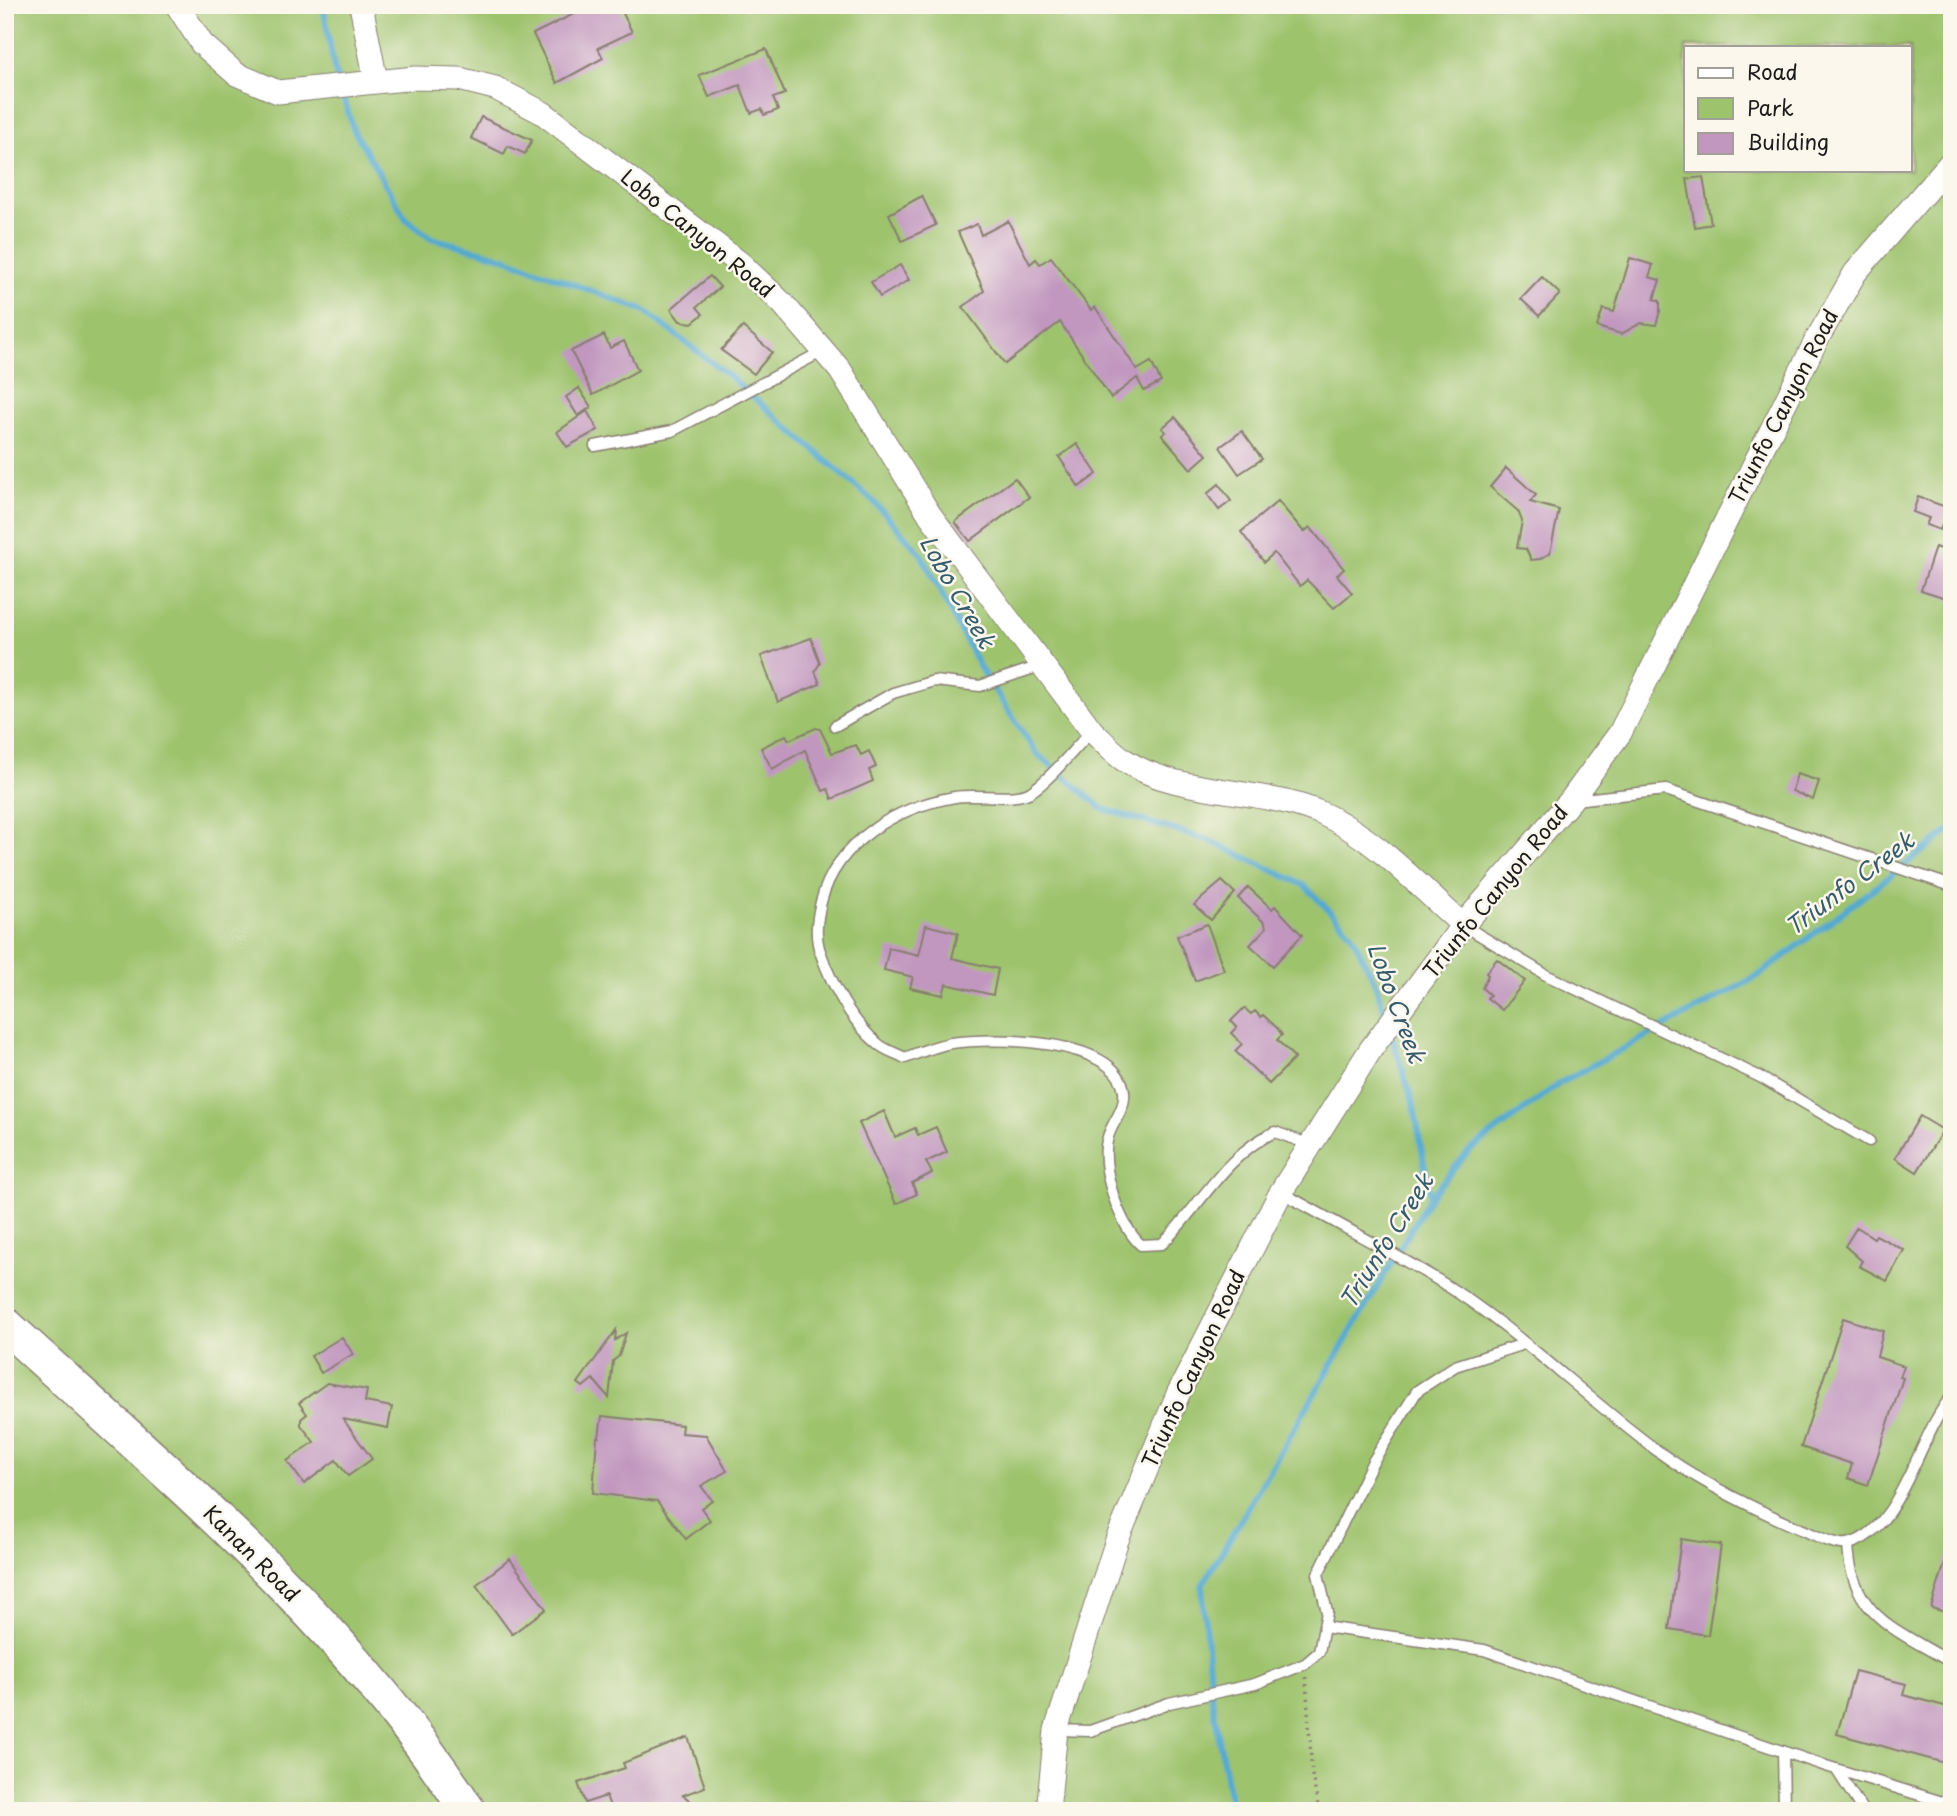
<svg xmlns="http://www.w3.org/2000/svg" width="1957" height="1816" viewBox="0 0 1957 1816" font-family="'Playpen Sans',sans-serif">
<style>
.green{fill:#9ec36d;stroke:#5d7044;stroke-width:2;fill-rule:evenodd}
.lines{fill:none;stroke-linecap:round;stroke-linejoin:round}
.stream{stroke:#53a9cf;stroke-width:6}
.building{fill:#c197bf}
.service-casing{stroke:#887e70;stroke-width:13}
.minor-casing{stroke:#887e70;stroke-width:25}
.primary-casing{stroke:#887e70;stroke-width:38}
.path{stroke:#887e70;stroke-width:3.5;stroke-dasharray:2 5;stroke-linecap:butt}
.service{stroke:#fff;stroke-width:10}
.minor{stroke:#fff;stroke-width:23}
.primary{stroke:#fff;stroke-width:35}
.labels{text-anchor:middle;stroke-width:5;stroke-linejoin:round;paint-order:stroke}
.street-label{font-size:21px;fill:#1c1c1c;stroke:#fbf7ec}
.water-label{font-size:23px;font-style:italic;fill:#355b6d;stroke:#fbf7ec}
</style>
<rect width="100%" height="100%" fill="#fbf7ec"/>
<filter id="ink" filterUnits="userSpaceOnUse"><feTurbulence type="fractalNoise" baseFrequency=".0143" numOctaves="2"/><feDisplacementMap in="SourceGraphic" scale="14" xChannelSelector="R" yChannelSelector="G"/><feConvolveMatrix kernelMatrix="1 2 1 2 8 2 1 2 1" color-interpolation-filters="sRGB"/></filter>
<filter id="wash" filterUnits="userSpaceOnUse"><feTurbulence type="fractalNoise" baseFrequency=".00686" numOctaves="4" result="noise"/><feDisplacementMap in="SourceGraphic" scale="28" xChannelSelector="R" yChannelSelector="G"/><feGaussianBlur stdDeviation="1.57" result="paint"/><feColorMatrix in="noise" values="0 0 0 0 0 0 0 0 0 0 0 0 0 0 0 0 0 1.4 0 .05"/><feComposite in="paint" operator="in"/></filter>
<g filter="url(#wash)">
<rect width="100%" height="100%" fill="#f4dfc3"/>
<path class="green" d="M5,5H1952V1811H5ZM1686,47H1910V170H1686Z"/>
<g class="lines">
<g class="stream">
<polyline points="323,5 334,68 354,131 406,219 431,238 499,256 645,311 729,376 874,502 921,554 980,668 1037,754 1103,809 1208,840 1304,885 1351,933 1374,980 1387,1019"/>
<polyline points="1391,1033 1414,1106 1430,1197"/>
<polyline points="1232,1811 1211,1694 1202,1586 1430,1197 1468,1152 1560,1083 1758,976 1952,829"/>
</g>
</g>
<g id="blocks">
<g class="building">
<polygon points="592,5 619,5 632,32 598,48 603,58 557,83 533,34"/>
<polygon points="766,49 785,94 773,98 778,110 764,115 762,109 751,113 740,85 709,97 699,75"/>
<polygon points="481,117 532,140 525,154 508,146 504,154 471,138"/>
<polygon points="1703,177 1711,224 1695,227 1687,179"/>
<polygon points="922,196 936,225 902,241 889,214"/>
<polygon points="1008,221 1030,264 1036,259 1040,264 1051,257 1091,310 1095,307 1137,370 1151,362 1161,382 1144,391 1137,378 1111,398 1060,322 1005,364 963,307 984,291 958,232 977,224 981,235"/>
<polygon points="1630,258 1653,265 1649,277 1660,280 1654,299 1660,301 1660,311 1656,325 1641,323 1621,334 1597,327 1603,309 1614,312"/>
<polygon points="900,265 909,280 880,297 871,282"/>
<polygon points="710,276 720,287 697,307 703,314 692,323 680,321 671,309"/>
<polygon points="1542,277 1560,294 1539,316 1521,299"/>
<polygon points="743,327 772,352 754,374 721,350"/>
<polygon points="604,335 610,348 624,341 638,370 593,395 571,351"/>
<polygon points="579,388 591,407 578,416 566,397"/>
<polygon points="587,411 598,430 567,447 557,432"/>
<polygon points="1175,417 1207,455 1191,469 1162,435 1166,432 1162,428"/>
<polygon points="1242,431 1262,459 1239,474 1220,447"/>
<polygon points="1077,444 1097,474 1079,487 1059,457"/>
<polygon points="1506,468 1536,495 1530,502 1559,510 1550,553 1540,559 1531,560 1526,549 1517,548 1522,521 1518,511 1490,487"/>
<polygon points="1015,478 1029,497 970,541 955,522"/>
<polygon points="1219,484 1231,501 1219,510 1207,494"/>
<polygon points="1918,497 1949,508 1940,530 1926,525 1929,518 1913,512"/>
<polygon points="1278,501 1304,532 1310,527 1344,569 1337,575 1352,593 1334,608 1307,580 1300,586 1274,553 1264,562 1241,532"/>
<polygon points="1935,547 1952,553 1952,600 1921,590"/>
<polygon points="811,638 820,663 815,671 820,684 778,702 761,656"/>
<polygon points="816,728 820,729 832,753 856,745 861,755 869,751 876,767 869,770 873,781 832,799 828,789 823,791 805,750 772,769 761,748 786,735 789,740"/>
<polygon points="1797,774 1819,781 1813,800 1792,791"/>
<polygon points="1222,881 1235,893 1211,920 1194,905"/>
<polygon points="1248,887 1272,909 1275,906 1302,935 1273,966 1250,945 1266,928 1265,923 1238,898"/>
<polygon points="1207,924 1224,970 1195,981 1177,936"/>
<polygon points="926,925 958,933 952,958 998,969 993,995 946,984 943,995 910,988 913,977 884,970 889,948 919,955"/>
<polygon points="1497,959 1525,981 1502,1010 1487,998 1490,995 1482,988 1488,975 1486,973"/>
<polygon points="1244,1008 1251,1014 1255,1011 1261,1017 1263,1015 1277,1028 1282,1035 1277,1040 1295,1058 1269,1084 1235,1051 1242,1044 1231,1033 1237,1027 1231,1021"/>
<polygon points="884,1111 895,1137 915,1128 918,1135 936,1127 947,1152 926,1162 932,1173 912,1183 917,1194 896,1204 859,1123"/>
<polygon points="1920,1116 1943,1130 1917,1172 1895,1158"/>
<polygon points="1857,1227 1874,1238 1876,1235 1904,1250 1887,1281 1859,1266 1862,1261 1845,1246"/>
<polygon points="1843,1318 1883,1331 1877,1357 1904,1366 1900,1377 1903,1378 1868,1485 1848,1478 1852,1464 1801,1447"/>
<polygon points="616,1330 615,1340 626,1333 619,1356 613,1361 609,1398 593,1379 583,1387 578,1383"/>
<polygon points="342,1337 353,1354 321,1373 311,1356"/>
<polygon points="327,1383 367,1390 365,1402 392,1407 388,1428 343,1419 372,1459 348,1476 336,1460 304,1484 287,1461 314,1442 301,1425 301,1419 307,1414 299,1403"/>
<polygon points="602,1416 682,1425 681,1433 706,1435 727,1471 701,1486 712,1500 701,1508 710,1520 686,1539 657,1501 593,1493 597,1437 599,1437"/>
<polygon points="1681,1539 1721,1545 1708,1635 1669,1629"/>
<polygon points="1948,1553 1952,1553 1952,1614 1931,1608"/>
<polygon points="510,1559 546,1609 512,1634 476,1585"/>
<polygon points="1855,1671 1906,1684 1903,1695 1952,1708 1952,1765 1837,1734"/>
<polygon points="688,1737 705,1787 683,1795 703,1811 612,1811 606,1796 585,1803 578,1783 625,1768 623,1763"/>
</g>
</g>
</g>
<g filter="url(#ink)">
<use href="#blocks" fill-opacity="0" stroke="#887e70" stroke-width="2"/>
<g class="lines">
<defs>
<g id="service">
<polyline points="595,446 672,431 823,351"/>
<polyline points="835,726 893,693 934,681 980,686 1043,665"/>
<path d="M1092,731C1073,749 1054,776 1032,791C1017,802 976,793 955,797C896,807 836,842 821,902C817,919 814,937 821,954C832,985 851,1021 877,1043C884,1050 896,1053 905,1058C920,1052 935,1046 951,1043C990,1037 1118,1037 1124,1092C1126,1109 1112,1122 1108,1137C1099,1165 1119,1226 1141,1245L1162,1244C1199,1208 1225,1154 1275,1132L1308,1144"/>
<polyline points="1574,800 1666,790 1952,886"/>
<polyline points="1463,925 1546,975 1760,1077 1869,1141"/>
<path d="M1281,1192C1333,1222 1387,1249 1438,1280C1516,1328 1582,1395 1655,1449C1699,1482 1752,1508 1803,1530C1815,1535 1835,1546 1848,1544C1901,1532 1919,1433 1952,1396"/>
<path d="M1848,1544C1851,1617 1896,1629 1952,1663"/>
<polyline points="1324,1627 1484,1650 1826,1766 1952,1805"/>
<polyline points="1056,1730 1090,1731 1169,1703 1255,1684 1305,1664 1319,1652 1327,1612 1318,1574 1372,1463 1417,1391 1455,1366 1524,1344"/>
<polyline points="1783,1751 1784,1806"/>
<polyline points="1836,1769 1863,1811"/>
</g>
<g id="minor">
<path d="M177,5L202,44L236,74L278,92L415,78L459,79L495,88L543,113L741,264L783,304L840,370L930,515L1092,731C1102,740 1112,752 1124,760C1176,796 1265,787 1325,815C1377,839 1420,888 1463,925"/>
<polyline points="361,5 376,81"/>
<polyline points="1048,1811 1056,1730 1117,1540 1178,1394 1281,1192 1371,1049 1463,925 1571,800 1620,733 1817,339 1855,273 1952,161"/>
</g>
<path id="primary" d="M5,1325C170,1476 345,1621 468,1811"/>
</defs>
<use href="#service" class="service-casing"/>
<use href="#minor" class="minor-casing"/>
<use href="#primary" class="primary-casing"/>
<polyline class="path" points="1306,1677 1312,1775 1319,1811"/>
<use href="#service" class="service"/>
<use href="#minor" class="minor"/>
<use href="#primary" class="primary"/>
</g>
</g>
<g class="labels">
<g class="street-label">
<text transform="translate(697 234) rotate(39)" y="7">Lobo Canyon Road</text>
<text transform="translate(1784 407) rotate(-63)" y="7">Triunfo Canyon Road</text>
<text transform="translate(1496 892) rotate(-51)" y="7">Triunfo Canyon Road</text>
<text transform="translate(1194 1369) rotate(-65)" y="7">Triunfo Canyon Road</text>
<text transform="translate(251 1554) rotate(45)" y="7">Kanan Road</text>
</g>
<g class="water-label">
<text transform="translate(957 592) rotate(60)" y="8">Lobo Creek</text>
<text transform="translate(1850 884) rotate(-37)" y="8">Triunfo Creek</text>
<text transform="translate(1396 1003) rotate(70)" y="8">Lobo Creek</text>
<text transform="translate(1387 1241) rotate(-58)" y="8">Triunfo Creek</text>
</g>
</g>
<rect width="1957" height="1816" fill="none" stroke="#fbf7ec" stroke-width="28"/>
<rect x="1684" y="46" width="228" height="126" fill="#fbf7ec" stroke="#a29f99" stroke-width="2"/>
<rect x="1698" y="68" width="35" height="10" fill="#ffffff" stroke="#a29f99" stroke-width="2"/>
<text x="1747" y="80" font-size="21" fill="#1c1c1c">Road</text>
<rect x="1698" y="98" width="35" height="21" fill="#9ec36d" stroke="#a29f99" stroke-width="2"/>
<text x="1747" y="116" font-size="21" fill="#1c1c1c">Park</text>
<rect x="1698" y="133" width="35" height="21" fill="#c197bf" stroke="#a29f99" stroke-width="2"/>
<text x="1747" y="150" font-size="21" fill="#1c1c1c">Building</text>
</svg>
